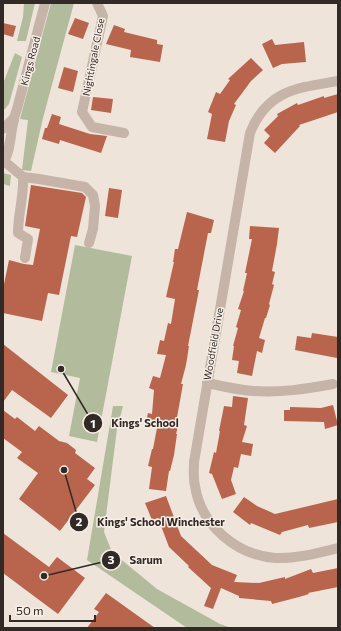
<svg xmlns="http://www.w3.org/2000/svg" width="341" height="631" viewBox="0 0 341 631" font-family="Commissioner,sans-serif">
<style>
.green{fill:#b2bc9c}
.building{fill:#b9644d}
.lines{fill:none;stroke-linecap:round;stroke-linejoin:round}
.minor{stroke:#c5b4a7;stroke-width:10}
.labels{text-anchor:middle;stroke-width:3;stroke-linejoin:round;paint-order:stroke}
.street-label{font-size:10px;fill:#322a27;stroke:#f7eee6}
.leader{fill:none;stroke:#322a27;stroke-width:1.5}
.callout-dot{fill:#322a27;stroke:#f7eee6;stroke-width:1.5}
.mark-label{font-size:12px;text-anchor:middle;font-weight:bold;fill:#fff}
.callout-label{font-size:11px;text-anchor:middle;font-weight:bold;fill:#322a27;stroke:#f7eee6;stroke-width:3;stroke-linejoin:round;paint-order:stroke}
</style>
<rect width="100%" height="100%" fill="#eee4da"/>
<g class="green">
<polygon points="24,3 35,3 26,41 17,41 23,17"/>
<polygon points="51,3 74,3 43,118 31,171 22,170 28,120 20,119"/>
<polygon points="15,53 22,57 9,104 5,109 3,109 4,81"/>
<polygon points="3,173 11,175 10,186 3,184"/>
<polygon points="75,245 132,256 97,442 69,436 80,378 51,372"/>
<polygon points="113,406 123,406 117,429 104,532 112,552 157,589 220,624 232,628 187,628 87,560"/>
</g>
<g class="building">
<polygon points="75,18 89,23 83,39 68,34"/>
<polygon points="3,23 16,26 13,37 3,34"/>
<polygon points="114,25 125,29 124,32 157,40 157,44 163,45 160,62 130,57 131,50 106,44"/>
<polygon points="272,39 275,45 304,42 306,62 282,64 273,68 262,44"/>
<polygon points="251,58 263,70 251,81 234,104 236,105 229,121 225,142 207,139 212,114 208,112 216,92 220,94 230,80 228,79"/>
<polygon points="64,67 78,71 73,92 58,88"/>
<polygon points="338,94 338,112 299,125 300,126 275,153 264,143 270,136 264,130 278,116 277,114 297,103 298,105 324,96 324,98"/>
<polygon points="93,97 113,99 111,113 91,110"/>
<polygon points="52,114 61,117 59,124 90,134 107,136 101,153 60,140 59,144 42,139 45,128 47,128"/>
<polygon points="31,185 82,193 86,197 77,237 71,236 59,295 48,293 42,321 3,313 3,289 9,260 24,264 33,265 40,229 25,226"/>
<polygon points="109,188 122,190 118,218 105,216"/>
<polygon points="187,212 214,220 211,233 208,233 197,290 199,290 188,346 189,346 186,365 181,384 183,384 176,423 179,423 176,434 177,434 174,455 170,471 169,471 166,491 149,489 152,467 148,466 152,449 153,449 157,428 145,425 148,413 152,414 154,390 149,388 153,376 160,378 166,355 157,354 160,340 164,341 168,323 171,324 175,299 166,297 174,262 173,262 175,249 178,249"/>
<polygon points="250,226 279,228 277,244 272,271 275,272 272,284 274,285 269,304 270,305 266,318 265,318 259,338 265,340 262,353 257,351 252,376 237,373 239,361 232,360 234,346 233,346 238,328 236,327 241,310 238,309 244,291 243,291 247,273 245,273 252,239 249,239"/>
<polygon points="312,333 338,337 337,358 295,350 297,336 311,338"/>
<polygon points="3,344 68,395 51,418 12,390 3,402"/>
<polygon points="233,396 248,398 244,425 247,426 242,442 253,444 251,456 241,454 238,468 234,467 231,480 236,494 222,499 212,474 209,473 214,452 216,453 220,431 219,431 224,406 232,407"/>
<polygon points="333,405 338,425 325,429 324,422 284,421 284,410 290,410 290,407 321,408"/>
<polygon points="3,410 15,419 17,417 35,431 39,426 59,441 67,443 76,450 75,453 95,468 87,479 95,485 60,531 19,499 38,473 17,458 22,452 3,438"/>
<polygon points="166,496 181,536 212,565 237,575 234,582 259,583 285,577 285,579 311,569 313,573 338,568 338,587 308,593 309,594 299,597 272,604 271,601 239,598 239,596 221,588 213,609 204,606 211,588 188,567 189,566 169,547 158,518 152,520 145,503"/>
<polygon points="244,497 257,506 275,514 338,499 338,522 309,528 308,525 282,532 280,535 251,523 250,525 233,512"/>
<polygon points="3,533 49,567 57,557 85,578 58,614 3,573"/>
<polygon points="106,593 155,628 87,628 99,612 94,609"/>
</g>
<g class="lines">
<g class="minor">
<polyline points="97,3 103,16 82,112 92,127 124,133"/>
<path d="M338,81C297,88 267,90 250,133L194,462C194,470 193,478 195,486C201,525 236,555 275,558C296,559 318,553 338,548"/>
<polyline points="3,129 14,118 17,109 45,3"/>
<path d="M4,161L23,177C24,196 18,214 18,233L28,239L25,258"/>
<path d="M3,162C11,152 10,133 14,120"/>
<polyline points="23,177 39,179 85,187 93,195 95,206 93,229 89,243"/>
<path d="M207,383C222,386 237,390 253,391C280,393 306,389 333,384"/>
</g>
</g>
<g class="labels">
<g class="street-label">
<text transform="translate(93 57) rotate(-79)" y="4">Nightingale Close</text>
<text transform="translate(30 61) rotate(-75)" y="4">Kings Road</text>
<text transform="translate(213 344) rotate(-80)" y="4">Woodfield Drive</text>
</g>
</g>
<path class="leader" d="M61 369L93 423M64 470L79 522M44 576L111 560"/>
<g class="callout-dot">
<circle cx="61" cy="369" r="4"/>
<circle cx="64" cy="470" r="4"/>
<circle cx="44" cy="576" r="4"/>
<circle cx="93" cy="423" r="10"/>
<circle cx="79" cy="522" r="10"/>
<circle cx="111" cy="560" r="10"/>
</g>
<g class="mark-label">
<text x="93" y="428">1</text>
<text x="79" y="526">2</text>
<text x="111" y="564">3</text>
</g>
<g class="callout-label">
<text x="145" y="427">Kings' School</text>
<text x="161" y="526">Kings' School Winchester</text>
<text x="146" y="564">Sarum</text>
</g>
<rect width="341" height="631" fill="none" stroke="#322a27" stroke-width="8"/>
<path d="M10 615v6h85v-6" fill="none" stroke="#322a27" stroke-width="2"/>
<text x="16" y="615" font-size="12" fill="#322a27" stroke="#f7eee6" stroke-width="3" paint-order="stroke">50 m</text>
</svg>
